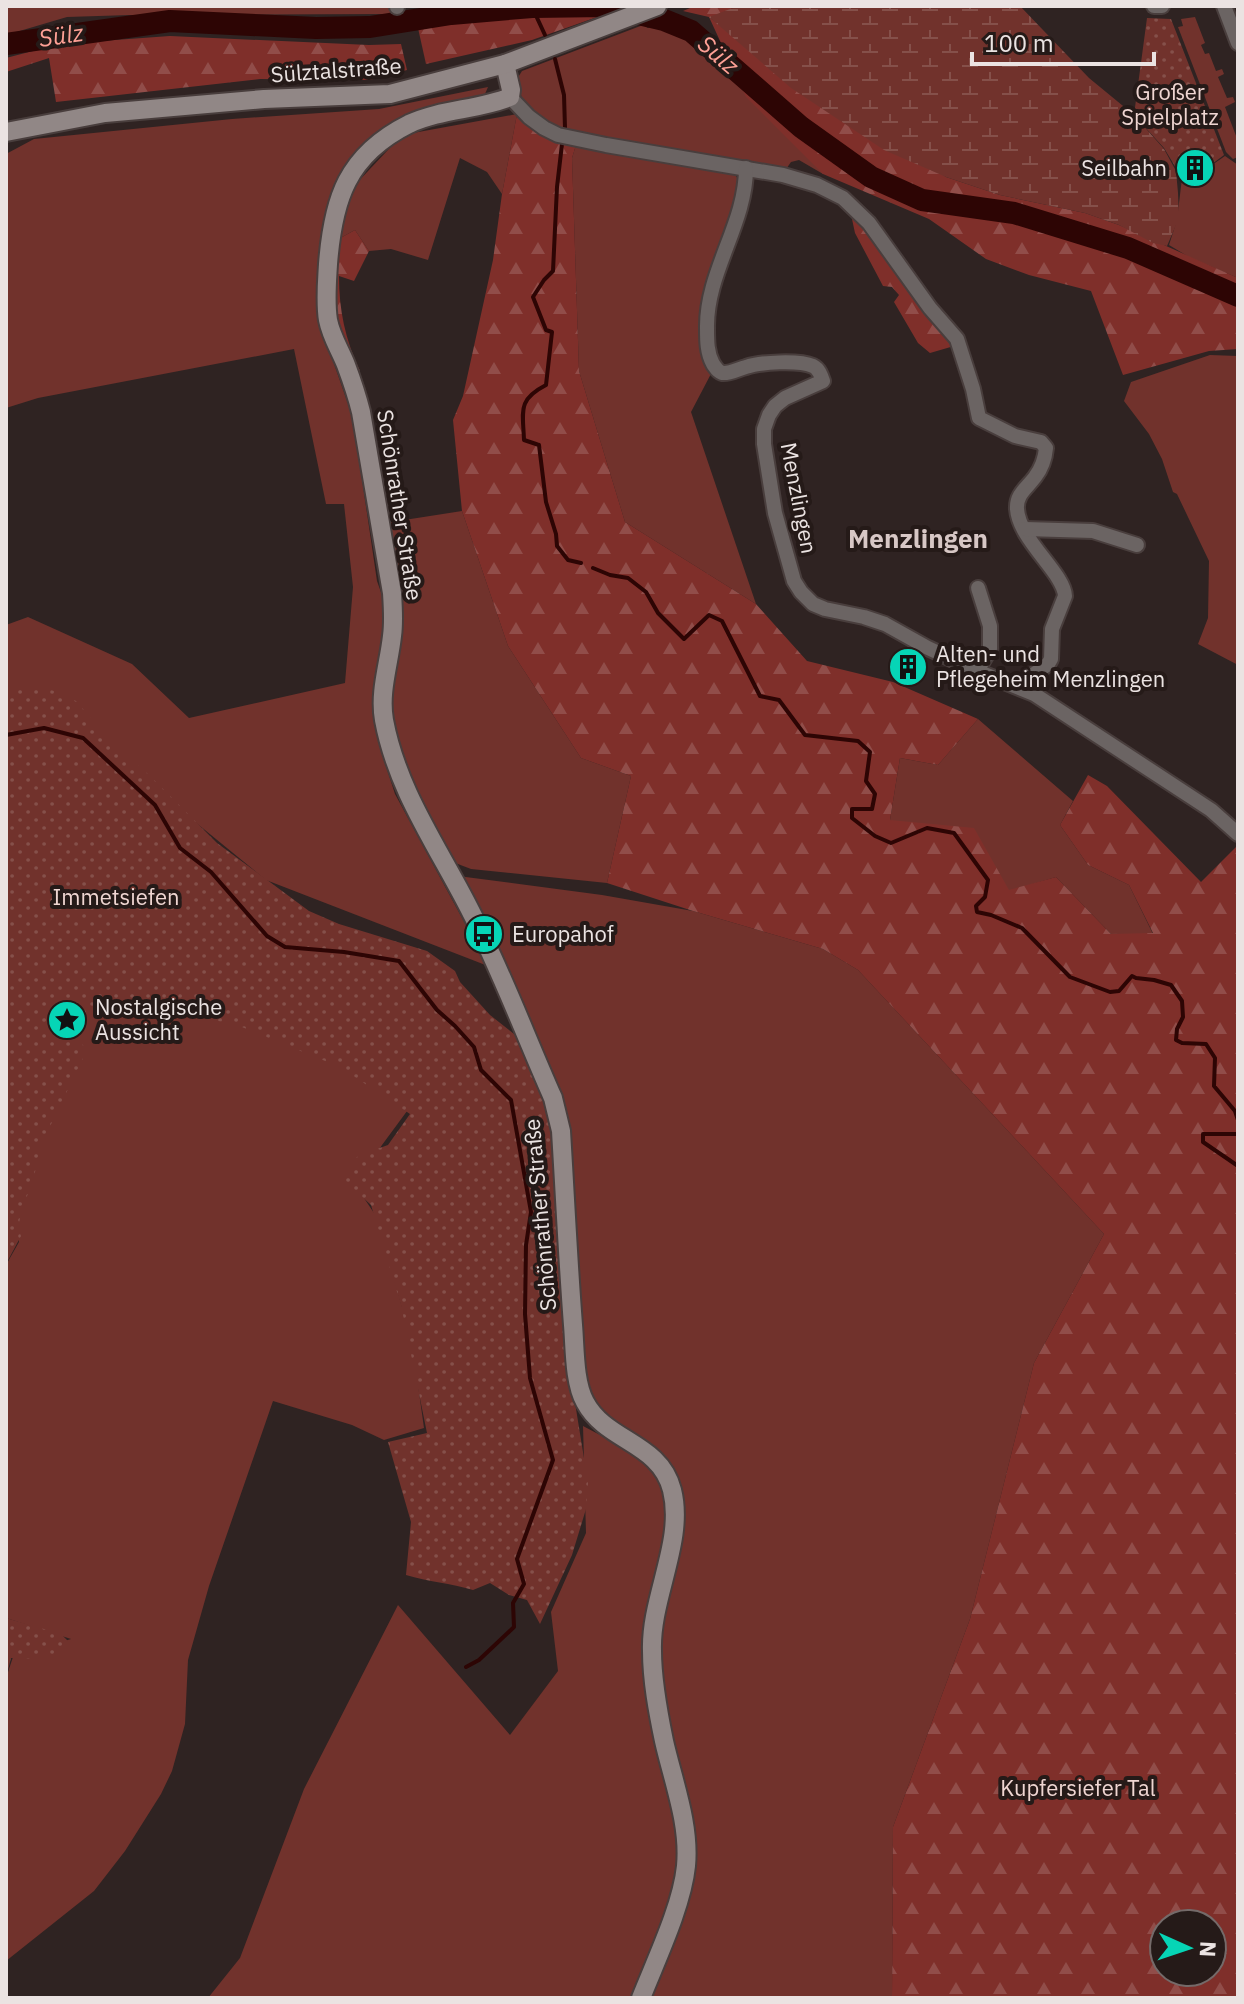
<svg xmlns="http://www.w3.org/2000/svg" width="1244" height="2004" viewBox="0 0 1244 2004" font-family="'IBM Plex Sans',sans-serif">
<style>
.green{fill:#71322c}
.forest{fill:url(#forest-firs);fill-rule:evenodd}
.wetland{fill:url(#wetland-marsh)}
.park{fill:url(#park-dots)}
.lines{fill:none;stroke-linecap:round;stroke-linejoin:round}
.stream{stroke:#2d0504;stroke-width:4}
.river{stroke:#2d0504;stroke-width:22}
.street-casing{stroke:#493e3d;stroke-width:18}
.secondary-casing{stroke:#493e3d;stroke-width:22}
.street{stroke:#6b6463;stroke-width:14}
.secondary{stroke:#918786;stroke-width:18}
.labels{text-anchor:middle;stroke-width:8;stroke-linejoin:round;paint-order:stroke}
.street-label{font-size:22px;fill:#ebe3e2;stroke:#251a18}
.park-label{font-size:22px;fill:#efd6d2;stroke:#251a18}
.poi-label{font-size:22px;fill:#ebe3e2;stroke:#251a18;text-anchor:start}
.water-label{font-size:24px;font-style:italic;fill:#ffa196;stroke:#251a18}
.quarter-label{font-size:26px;font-weight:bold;fill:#d7c7c5;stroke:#251a18}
</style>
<defs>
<pattern id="forest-firs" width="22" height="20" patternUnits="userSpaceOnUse" patternTransform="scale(2)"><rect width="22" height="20" fill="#7f2f2a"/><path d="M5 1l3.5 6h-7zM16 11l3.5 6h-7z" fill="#914d49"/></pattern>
<pattern id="wetland-marsh" width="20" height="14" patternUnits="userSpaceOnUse" patternTransform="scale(2)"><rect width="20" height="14" fill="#71322c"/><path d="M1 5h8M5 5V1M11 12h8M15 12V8" fill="none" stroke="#85504a"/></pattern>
<pattern id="park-dots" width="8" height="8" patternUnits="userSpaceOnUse" patternTransform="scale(2)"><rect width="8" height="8" fill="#71322c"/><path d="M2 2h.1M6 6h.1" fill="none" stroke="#85504a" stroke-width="1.8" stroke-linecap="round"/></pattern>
</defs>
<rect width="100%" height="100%" fill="#2f2322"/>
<g class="green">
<polygon points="6,6 393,6 391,14 130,15 67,17 6,35"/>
<polygon points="1195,17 1205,43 1201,45 1205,54 1209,53 1216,71 1222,69 1224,74 1218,77 1227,98 1233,97 1235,102 1225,107 1238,141 1238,157 1233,159 1226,152 1178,27 1183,26 1181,19"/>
<polygon points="664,20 829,159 823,174 799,160 791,162 784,172 568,133 544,122 523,103 517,79 522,71 643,25 648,28"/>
<polygon points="488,87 485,94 397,122 341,173 320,240 318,318 353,418 377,581 389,615 374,689 383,757 395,794 488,966 266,880 178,808 6,692 6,625 28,617 132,664 189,718 345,683 353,587 344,504 326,504 294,349 38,398 6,408 6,154 34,139 232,119 379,109"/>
<polygon points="517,114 502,194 487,172 460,158 428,260 391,249 369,251 355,230 335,241 352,188 402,135"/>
<polygon points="576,145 733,172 738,179 737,202 705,296 713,370 691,412 756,604 625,522 579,371 572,158"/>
<polygon points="1225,156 1238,165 1238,278 1189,257 1169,245 1177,220 1182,178 1199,174"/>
<polygon points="1210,355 1238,356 1238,665 1198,644 1208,618 1209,561 1177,494 1173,492 1162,459 1149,434 1124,401 1131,382"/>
<polygon points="462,511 508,646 581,758 631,776 607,883 471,869 450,861 415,794 390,719 385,523"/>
<polygon points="978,719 1073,801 1060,825 1088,865 1129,885 1153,934 1111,934 1056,877 1009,891 890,820 900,758 938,765"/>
<polygon points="6,825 233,1022 335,1061 413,1103 382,1145 356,1186 376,1216 412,1342 424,1428 384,1440 352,1425 273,1401 209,1586 188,1660 185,1724 172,1771 161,1794 125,1851 94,1891 6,1961 6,1678 13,1657 71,1639 6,1618 6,1265 19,1242 6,1152"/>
<polygon points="458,876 602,895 693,911 823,949 858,970 1104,1234 1034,1363 970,1619 893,1827 892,1998 647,1998 686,1890 658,1646 678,1491 606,1418 585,1389 567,1138"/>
<polygon points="583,1426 642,1457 665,1492 668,1520 644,1650 680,1830 679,1867 672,1904 637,1998 208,1998 240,1958 304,1789 398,1605 510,1735 558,1671 551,1612 586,1533"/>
</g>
<g class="forest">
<polygon points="695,6 738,6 710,18 946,177 1000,195 1085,213 1119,225 1238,278 1238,349 1209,351 1123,375 1091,291 1029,275 986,259 929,219 823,174 746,97 709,17 683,11"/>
<polygon points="526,13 600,16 532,40 426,64 418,28"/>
<polygon points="170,36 369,45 401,44 407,70 369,80 260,79 56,102 49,58 6,72 6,58 60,44"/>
<path d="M517,114L576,145L572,158L579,371L625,522L756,604L807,661L893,682L978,719L938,765L900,758L890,820L974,828L1009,890L1056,877L1111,934L1153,933L1129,885L1088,865L1060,825L1088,775L1107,786L1201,882L1238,845V1998H892L893,1827L970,1619L1034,1363L1104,1234L858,970L823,949L693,911L607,883L631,776L581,758L508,646L462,511L453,420L463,396L493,260L502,194ZM1164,1924H1212V1972H1164Z"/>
<polygon points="856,215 954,346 930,353 918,343 894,302 899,295 892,287 883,286 855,233 852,219"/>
<path d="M355,230L369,251L354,281L339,276C339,310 345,339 360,371L348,360L333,324L335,241Z"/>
</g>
<polygon class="wetland" points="738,6 1020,6 1089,78 1134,115 1164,149 1176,171 1178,193 1179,218 1167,246 1153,243 1119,225 1085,213 1000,195 946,177 884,150 791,88 709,17"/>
<g class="park">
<polygon points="1147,18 1171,19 1224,155 1200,173 1182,178 1164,148 1134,115"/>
<path d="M35,686L55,691L76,701L108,738L150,776L217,843L309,911L339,924L427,951L455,971L460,982L490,1015L518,1037L550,1111L553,1133L571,1378L588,1483L586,1509L572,1555L540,1624L527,1600L509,1595L490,1583L473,1590C451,1583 428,1582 406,1575L411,1522L388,1442L427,1433L401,1305L371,1205L345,1181L352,1161L360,1155L388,1145L410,1114L340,1067L237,1025L186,1014L130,1009H103L62,1017L65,1024L87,1050L40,1147L32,1187L23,1203L18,1228L21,1236L6,1264V690Z"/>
<path d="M6,1618L61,1634L68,1641V1647C46,1660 35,1659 11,1658L6,1678Z"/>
</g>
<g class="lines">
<g class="stream">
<polyline points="532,7 545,35"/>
<polyline points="555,59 564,95 565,128"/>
<path d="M562,144L557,187L553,271L544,280L533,297L546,330L552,332L546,385C517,400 523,411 524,440L539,445L546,502L556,534L557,546L568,560L581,563"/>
<polyline points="593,568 610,575 628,578 646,592 658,613 684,639 709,615 722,621 760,696 779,700 805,735 858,741 870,752 866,781 875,794 872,809 852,809 852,818 875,836 891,843 927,828 954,833 988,880 985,897 976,906 977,912 991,915 1022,928 1070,977 1110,992 1119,991 1132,976 1136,978 1154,980 1171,985 1182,1001 1183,1017 1177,1029 1176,1040 1182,1043 1206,1044 1215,1058 1214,1086 1235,1111 1238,1120"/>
<polyline points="6,735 44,728 83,738 155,805 180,848 211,872 267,936 285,947 344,952 399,961 437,1010 455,1026 474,1047 481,1070 511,1100 531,1212 526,1245 525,1314 530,1378 553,1460 517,1559 524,1584 513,1603 514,1627 479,1660 466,1667"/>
<polyline points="1238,1131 1238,1134 1203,1134 1203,1142 1238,1166"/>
</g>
<polyline class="river" points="6,44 170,21 316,28 370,27 451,14 532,7 605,6 664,20 691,31 801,127 871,177 922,200 1014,213 1128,248 1238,296"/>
<defs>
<g id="street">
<polyline points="397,6 397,7"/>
<polyline points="1154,6 1162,6"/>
<polyline points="1224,6 1238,43"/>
<path d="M510,97L529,117L544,128L558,135L606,145L783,175L817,185L843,198L869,223L930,308L957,339L973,389L979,418L1015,436L1041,442L1046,448C1045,459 1042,468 1035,477C1027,488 1016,494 1017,509C1019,540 1064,573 1065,596L1052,629L1051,659L1048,664L1018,686"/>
<path d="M746,168C746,224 706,272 707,328C707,341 707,353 713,364C716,368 717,371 722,373C730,374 738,369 746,367C760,362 799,360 813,366C819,369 821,375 823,381L785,398L775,406L769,415L764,429V444L775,513L794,581L801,592L813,604L825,609L864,617L885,624L928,648L977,671L1034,694L1211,810L1238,834"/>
<polyline points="1025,529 1093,531 1137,545"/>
<polyline points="977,671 990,649 990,626 978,588"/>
</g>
<g id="secondary">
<path d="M505,64L511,90L510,97C478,110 441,109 409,124C347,155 333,199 328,264C327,282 325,302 328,320C331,336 340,350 346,365C352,381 357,396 361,412L392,593C393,608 394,622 392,636C389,664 379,692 384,720C397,790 438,847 469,908C501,970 525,1035 553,1098L561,1131C565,1196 568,1260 573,1325C575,1348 574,1382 585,1402C606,1442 660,1442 672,1490C685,1541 650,1598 652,1651C652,1681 658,1712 664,1741C673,1781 690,1824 686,1866C682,1906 656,1960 641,1998"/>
<polyline points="6,132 105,113 264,99 390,94 505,64 657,6"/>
</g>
</defs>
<use href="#street" class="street-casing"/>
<use href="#secondary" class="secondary-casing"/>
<use href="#street" class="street"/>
<use href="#secondary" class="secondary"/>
</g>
<defs>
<symbol id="building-disc" viewBox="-11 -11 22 22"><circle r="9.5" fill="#06d5b6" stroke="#251a18"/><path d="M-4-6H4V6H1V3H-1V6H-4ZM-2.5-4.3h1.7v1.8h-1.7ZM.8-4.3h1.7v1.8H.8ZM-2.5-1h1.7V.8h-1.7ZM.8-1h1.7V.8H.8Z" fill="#111"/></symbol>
<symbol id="bus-disc" viewBox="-11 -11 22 22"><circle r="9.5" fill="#06d5b6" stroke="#251a18"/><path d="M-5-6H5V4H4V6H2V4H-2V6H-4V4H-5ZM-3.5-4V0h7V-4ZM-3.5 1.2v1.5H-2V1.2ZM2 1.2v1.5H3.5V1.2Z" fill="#111"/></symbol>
<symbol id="sight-disc" viewBox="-11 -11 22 22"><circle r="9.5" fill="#06d5b6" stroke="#251a18"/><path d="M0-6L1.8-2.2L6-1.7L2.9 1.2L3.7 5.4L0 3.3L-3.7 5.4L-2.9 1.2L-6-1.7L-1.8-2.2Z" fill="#111"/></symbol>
</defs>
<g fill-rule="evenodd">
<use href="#building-disc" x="1173" y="146" width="44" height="44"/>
<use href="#building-disc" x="886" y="645" width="44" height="44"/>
<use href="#bus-disc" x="462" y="912" width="44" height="44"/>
<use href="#sight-disc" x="45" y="998" width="44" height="44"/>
</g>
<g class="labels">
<g class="street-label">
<text transform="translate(336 70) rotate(-4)" y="8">Sülztalstraße</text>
<text transform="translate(799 498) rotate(79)" y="8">Menzlingen</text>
<text transform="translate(400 505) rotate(81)" y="8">Schönrather Straße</text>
<text transform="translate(540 1215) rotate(-95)" y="8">Schönrather Straße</text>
</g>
<g class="park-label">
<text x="1170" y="100">Großer<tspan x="1170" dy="25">Spielplatz</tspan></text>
<text x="116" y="905">Immetsiefen</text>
<text x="1078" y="1796">Kupfersiefer Tal</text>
</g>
<g class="poi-label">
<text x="1167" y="176" text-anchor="end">Seilbahn</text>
<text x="936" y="662">Alten- und<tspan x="936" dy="25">Pflegeheim Menzlingen</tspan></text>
<text x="512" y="942">Europahof</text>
<text x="95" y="1015">Nostalgische<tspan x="95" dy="25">Aussicht</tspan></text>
</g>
<g class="water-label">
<text transform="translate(61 36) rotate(-8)" y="8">Sülz</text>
<text transform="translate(718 55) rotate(41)" y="8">Sülz</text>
</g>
<g class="quarter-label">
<text x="918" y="548">Menzlingen</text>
</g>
</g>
<rect width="1244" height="2004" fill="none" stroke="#ebe3e2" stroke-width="16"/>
<g transform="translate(1188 1948) rotate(93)"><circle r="38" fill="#251a18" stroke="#746a69" stroke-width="2"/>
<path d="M0-6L14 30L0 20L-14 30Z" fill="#06d5b6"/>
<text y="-12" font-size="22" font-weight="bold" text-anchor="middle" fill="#ebe3e2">N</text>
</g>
<path d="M972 52v12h182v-12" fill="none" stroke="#ebe3e2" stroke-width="4"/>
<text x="984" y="52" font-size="24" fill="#ebe3e2" stroke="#251a18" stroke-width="6" paint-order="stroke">100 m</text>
</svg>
